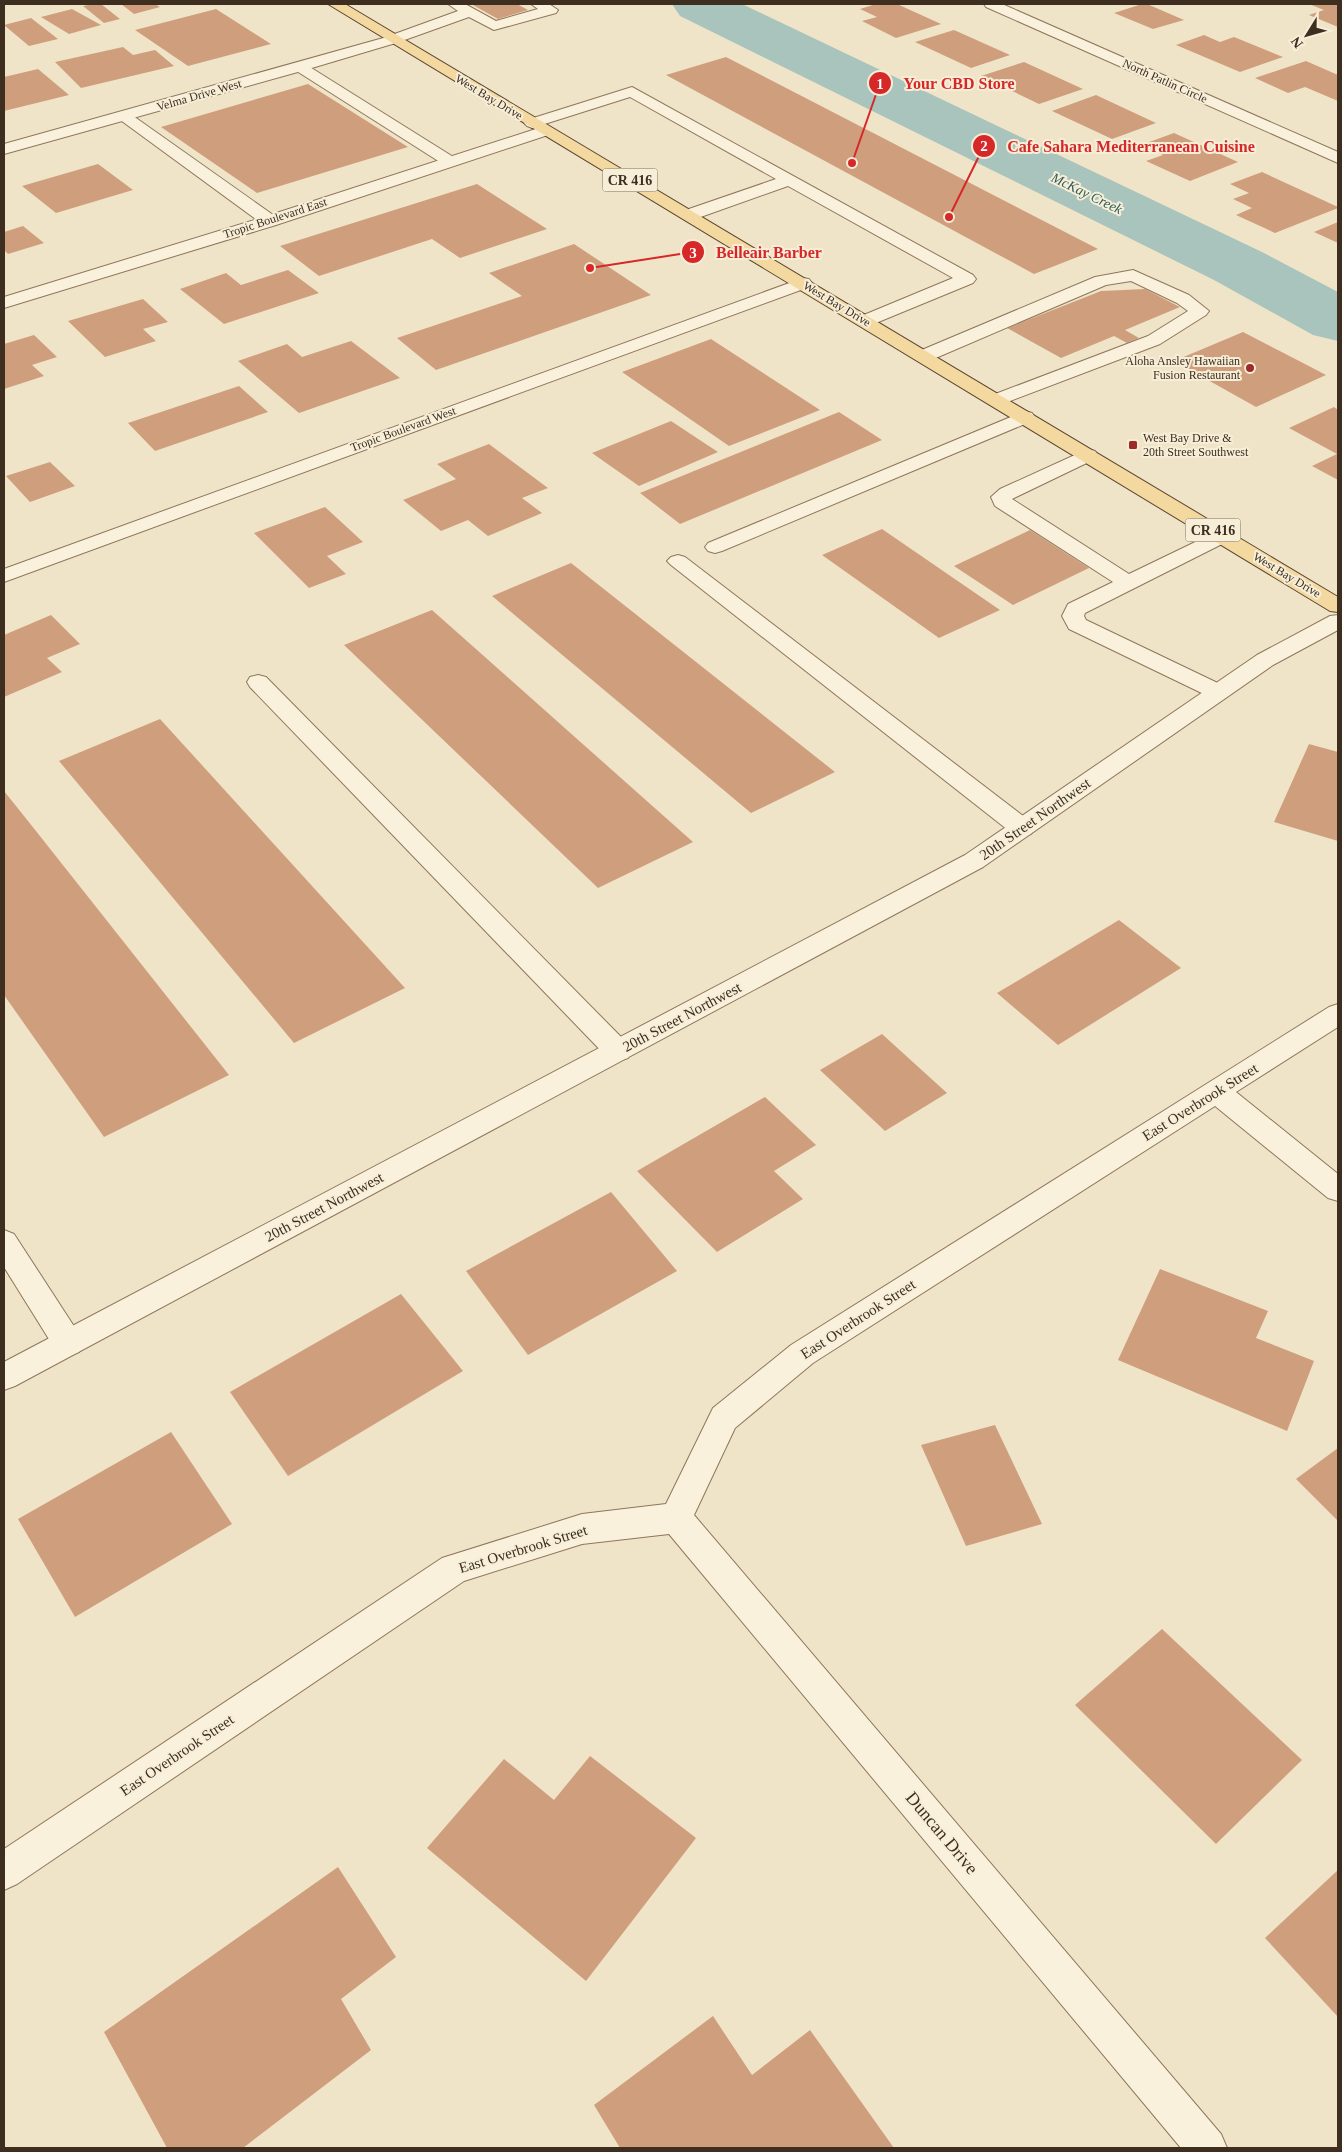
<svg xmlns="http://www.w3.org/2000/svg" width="1342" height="2152" viewBox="0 0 1342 2152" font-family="Georgia,serif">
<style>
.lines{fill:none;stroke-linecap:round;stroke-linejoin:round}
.river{fill:#a9c4bc;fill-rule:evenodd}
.building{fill:#cf9f7d}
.service-casing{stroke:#8d765c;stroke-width:2}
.minor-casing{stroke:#8d765c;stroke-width:2}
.tertiary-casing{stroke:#8d765c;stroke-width:2}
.primary-casing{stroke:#5b4430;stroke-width:2}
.service{fill:#faf1dc;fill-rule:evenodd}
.minor{fill:#faf1dc;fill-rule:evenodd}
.tertiary{fill:#faf1dc;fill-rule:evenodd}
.primary{fill:#f3d9a0;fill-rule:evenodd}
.poi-dot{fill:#9e2a2b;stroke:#f7eed8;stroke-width:2}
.labels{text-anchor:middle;stroke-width:4;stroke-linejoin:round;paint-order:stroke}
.far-street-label{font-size:12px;fill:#3d2e20;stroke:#f7eed8}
.far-poi-label{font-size:12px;fill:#3d2e20;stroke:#f7eed8;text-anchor:end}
.shield{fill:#f7eed8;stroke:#756857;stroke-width:1}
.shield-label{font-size:14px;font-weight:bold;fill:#3d2e20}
.far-water-label{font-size:14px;font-style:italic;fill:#2f5d5a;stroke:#f7eed8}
.street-label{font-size:15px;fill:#3d2e20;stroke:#f7eed8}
.near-street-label{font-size:18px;fill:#3d2e20;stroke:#f7eed8}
.leader{fill:none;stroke:#d62828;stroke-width:2}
.callout-dot{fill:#d62828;stroke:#f7eed8;stroke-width:2}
.mark-label{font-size:15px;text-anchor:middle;font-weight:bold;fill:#fff}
.callout-label{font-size:16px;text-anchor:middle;font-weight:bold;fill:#d62828;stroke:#f7eed8;stroke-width:4;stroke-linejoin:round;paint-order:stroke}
</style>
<rect width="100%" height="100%" fill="#f0e4c8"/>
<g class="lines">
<polygon class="river" points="672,4 742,4 1262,252 1338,292 1338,341 1313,335 1214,280 680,16"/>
</g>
<g class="building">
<polygon points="93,4 101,4 120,19 104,23 83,6"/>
<polygon points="121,4 155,4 160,7 134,14"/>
<polygon points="471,4 517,4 528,10 498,19"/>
<polygon points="876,4 897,4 941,24 896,38 862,21 877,17 860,9"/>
<polygon points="1142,4 1147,4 1184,20 1153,29 1114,13"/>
<polygon points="1309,4 1338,4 1338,27 1309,15 1324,10"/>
<polygon points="72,9 101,25 69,34 41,17"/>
<polygon points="216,9 271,44 188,66 135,30"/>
<polygon points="31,18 58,39 29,46 4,25"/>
<polygon points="954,30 1010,55 971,68 915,42"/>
<polygon points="1204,35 1220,42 1234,37 1283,57 1240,72 1176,45"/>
<polygon points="123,47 133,55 155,50 174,66 81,88 55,62"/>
<polygon points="726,57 1098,249 1034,274 666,75"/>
<polygon points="1306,61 1338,75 1338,101 1305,87 1288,93 1255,78"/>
<polygon points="1024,62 1083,89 1039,104 981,76"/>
<polygon points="38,69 69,95 4,111 4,77"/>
<polygon points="308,84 408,147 257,193 161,127"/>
<polygon points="1096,95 1156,123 1112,139 1052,111"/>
<polygon points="1174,133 1238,162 1190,181 1146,161 1163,155 1141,145"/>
<polygon points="98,164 133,190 56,213 22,186"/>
<polygon points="1262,172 1338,207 1338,208 1275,233 1236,215 1252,208 1233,199 1249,193 1230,184"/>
<polygon points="477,184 547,229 460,258 432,239 319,276 280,246"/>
<polygon points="1338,222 1338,243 1314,232"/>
<polygon points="23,226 44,243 8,254 4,250 4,232"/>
<polygon points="574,244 651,295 436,370 397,338 522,296 489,273"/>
<polygon points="288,270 319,293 224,324 180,289 226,273 241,285"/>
<polygon points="1145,289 1180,307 1125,330 1139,338 1127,343 1114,336 1061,358 1007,328 1101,291"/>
<polygon points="143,299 168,322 143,329 156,341 105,357 68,321"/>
<polygon points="1243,332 1305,364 1326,375 1256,407 1174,361"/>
<polygon points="34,335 57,357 32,365 44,376 4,389 4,344"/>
<polygon points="711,339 820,410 729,446 622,372"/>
<polygon points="351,341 400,378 299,413 238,361 287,344 302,357"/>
<polygon points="239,386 268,412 155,451 128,423"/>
<polygon points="1334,407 1338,410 1338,480 1312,466 1337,454 1289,428"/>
<polygon points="839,412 882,440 680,524 640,493"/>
<polygon points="671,421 718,452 639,486 592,453"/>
<polygon points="489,444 548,488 522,498 542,513 488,536 468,520 441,531 403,500 456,479 437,464"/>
<polygon points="50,462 75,486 30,502 6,476"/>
<polygon points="325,507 363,542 327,556 346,574 309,588 254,533"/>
<polygon points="882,529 1000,610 939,638 822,555"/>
<polygon points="1030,530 1089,568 1013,605 954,566"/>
<polygon points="571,563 835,772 751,813 492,596"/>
<polygon points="432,610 693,842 598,888 344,645"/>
<polygon points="51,615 80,644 47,658 62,672 4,697 4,635"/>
<polygon points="160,719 405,988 294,1043 59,761"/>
<polygon points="1309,744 1338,752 1338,841 1274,822"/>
<polygon points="4,791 32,826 229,1075 104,1137 4,995"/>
<polygon points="1119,920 1181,968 1058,1045 997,993"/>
<polygon points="882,1034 947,1093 885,1131 820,1070"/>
<polygon points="765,1097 816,1145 774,1171 803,1199 717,1252 637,1171"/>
<polygon points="611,1192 677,1271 528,1355 466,1271"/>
<polygon points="1160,1269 1268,1311 1256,1338 1314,1361 1287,1431 1118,1360"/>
<polygon points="401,1294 463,1371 288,1476 230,1392"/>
<polygon points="995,1425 1042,1524 966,1546 921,1445"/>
<polygon points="171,1432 232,1524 75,1617 18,1519"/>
<polygon points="1338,1448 1338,1521 1296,1479"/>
<polygon points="1162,1629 1302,1760 1216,1844 1075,1705"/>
<polygon points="590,1756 696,1838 586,1981 427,1848 504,1759 554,1800"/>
<polygon points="338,1867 396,1957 341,1999 371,2050 243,2148 167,2148 104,2032"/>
<polygon points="1338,1870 1338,2017 1265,1938"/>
<polygon points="713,2016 752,2075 810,2030 894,2148 620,2148 594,2105"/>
</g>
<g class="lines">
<defs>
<g id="service">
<polygon points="448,4 465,4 496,21 538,9 531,4 549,4 558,10 556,13 494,30 469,17 399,42 389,42 387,39 389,36 458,11"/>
<polygon points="300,63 305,64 455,158 457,161 455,164 443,164 295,70 293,67 295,64"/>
<polygon points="632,87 973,275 976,279 973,283 871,325 865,326 859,325 856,321 859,317 953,278 788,186 695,219 683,219 681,215 683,211 776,179 630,97 532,128 527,126 524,123 527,120"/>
<polygon points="124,111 129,113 276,217 278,221 276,225 264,225 119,119 116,116 119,113"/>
<polygon points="1133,270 1189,295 1209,311 1206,315 1160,344 997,406 990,404 987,400 990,396 1148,336 1188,311 1177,303 1131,281 1106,285 931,360 924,362 917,360 915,356 917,352 1095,277"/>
<polygon points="1025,411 1032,413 1035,417 1032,421 722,551 715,553 708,551 705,547 708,543"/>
<polygon points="1088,449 1095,451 1098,455 1095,459 1012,499 1129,574 1216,532 1223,530 1230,532 1233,536 1230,540 1093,609 1085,613 1084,616 1086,620 1226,687 1229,692 1226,697 1218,699 1210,697 1069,629 1062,616 1068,604 1113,582 995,506 991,497 1000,489"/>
<polygon points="678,555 685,557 1031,822 1034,828 1031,834 1022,836 1013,834 671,565 667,561 671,557"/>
<polygon points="258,675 266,677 628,1044 632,1051 628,1058 618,1061 608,1058 250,687 247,682 250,677"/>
<polygon points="4,1230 14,1234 79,1334 83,1343 79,1352 68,1356 57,1352 4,1267"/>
</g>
<g id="minor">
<polygon points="984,4 1002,4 1338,152 1338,163 986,7"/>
<polygon points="394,35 399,36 401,39 399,42 305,70 4,154 4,144"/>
<polygon points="545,126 551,128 553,131 551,134 276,225 4,308 4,297 264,217"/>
<polygon points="803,278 809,279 812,283 809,287 4,582 4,569"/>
<polygon points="1338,1004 1338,1027 1236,1092 1338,1174 1338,1201 1328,1198 1215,1106 813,1363 735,1428 694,1515 1221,2134 1227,2148 1181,2148 669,1534 582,1544 464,1581 17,1884 4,1890 4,1849 442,1558 582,1514 666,1504 713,1408 791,1345 1329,1007"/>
</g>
<polygon id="tertiary" points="1338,615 1338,630 1273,665 983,867 15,1386 4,1390 4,1362 965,855 1257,655 1330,616"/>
<polygon id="primary" points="328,4 345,4 1338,597 1338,612 1330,611"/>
</defs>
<use href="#service" class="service-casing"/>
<use href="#minor" class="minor-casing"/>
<use href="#tertiary" class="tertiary-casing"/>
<use href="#primary" class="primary-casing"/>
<use href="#service" class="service"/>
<use href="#minor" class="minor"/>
<use href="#tertiary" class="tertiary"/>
<use href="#primary" class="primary"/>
</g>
<g class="poi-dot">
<circle cx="1250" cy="368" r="5"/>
<rect x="1128" y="440" width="10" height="10" rx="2.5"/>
</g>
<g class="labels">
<g class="far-street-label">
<text transform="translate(1165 81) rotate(24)" y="4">North Patlin Circle</text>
<text transform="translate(199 95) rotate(-16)" y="4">Velma Drive West</text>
<text transform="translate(489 97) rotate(31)" y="4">West Bay Drive</text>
<text transform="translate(275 218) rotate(-18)" y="4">Tropic Boulevard East</text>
<text transform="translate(837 304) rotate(31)" y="4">West Bay Drive</text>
<text transform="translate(403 429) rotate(-20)" y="4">Tropic Boulevard West</text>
<text transform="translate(1287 575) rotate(31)" y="4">West Bay Drive</text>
</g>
<g class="far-poi-label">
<text x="1240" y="365">Aloha Ansley Hawaiian<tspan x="1240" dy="14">Fusion Restaurant</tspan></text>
<text x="1143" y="442" text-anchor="start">West Bay Drive &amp;<tspan x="1143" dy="14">20th Street Southwest</tspan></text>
</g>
<g class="shield">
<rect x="602.5" y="168.5" width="55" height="23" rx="4"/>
<rect x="1185.5" y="518.5" width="55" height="23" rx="4"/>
</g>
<g class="shield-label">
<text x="630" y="185">CR 416</text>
<text x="1213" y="535">CR 416</text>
</g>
<g class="far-water-label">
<text transform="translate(1087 193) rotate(26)" y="5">McKay Creek</text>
</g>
<g class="street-label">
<text transform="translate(1035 819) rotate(-35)" y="5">20th Street Northwest</text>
<text transform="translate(682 1017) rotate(-28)" y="5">20th Street Northwest</text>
<text transform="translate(1200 1102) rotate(-32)" y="5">East Overbrook Street</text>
<text transform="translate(324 1207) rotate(-28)" y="5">20th Street Northwest</text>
<text transform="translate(858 1319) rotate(-33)" y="5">East Overbrook Street</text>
<text transform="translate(523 1549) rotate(-17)" y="5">East Overbrook Street</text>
<text transform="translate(177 1755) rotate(-34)" y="5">East Overbrook Street</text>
</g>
<g class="near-street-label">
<text transform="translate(942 1833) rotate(50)" y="6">Duncan Drive</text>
</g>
</g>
<path class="leader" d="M852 163L880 83M949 217L984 146M590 268L693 252"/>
<g class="callout-dot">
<circle cx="852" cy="163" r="5"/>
<circle cx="949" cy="217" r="5"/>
<circle cx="590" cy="268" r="5"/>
<circle cx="880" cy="83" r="12"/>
<circle cx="984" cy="146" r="12"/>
<circle cx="693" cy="252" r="12"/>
</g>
<g class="mark-label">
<text x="880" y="89">1</text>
<text x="984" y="151">2</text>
<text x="693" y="258">3</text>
</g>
<g class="callout-label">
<text x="959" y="89">Your CBD Store</text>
<text x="1131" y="152">Cafe Sahara Mediterranean Cuisine</text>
<text x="769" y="258">Belleair Barber</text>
</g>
<rect width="1342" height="2152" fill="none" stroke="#3d2e20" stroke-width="10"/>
<g transform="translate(1307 35) rotate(233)" stroke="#f7eed8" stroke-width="4" paint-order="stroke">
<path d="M0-4L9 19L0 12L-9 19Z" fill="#3d2e20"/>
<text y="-8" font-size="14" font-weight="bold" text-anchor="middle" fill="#3d2e20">N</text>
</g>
</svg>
